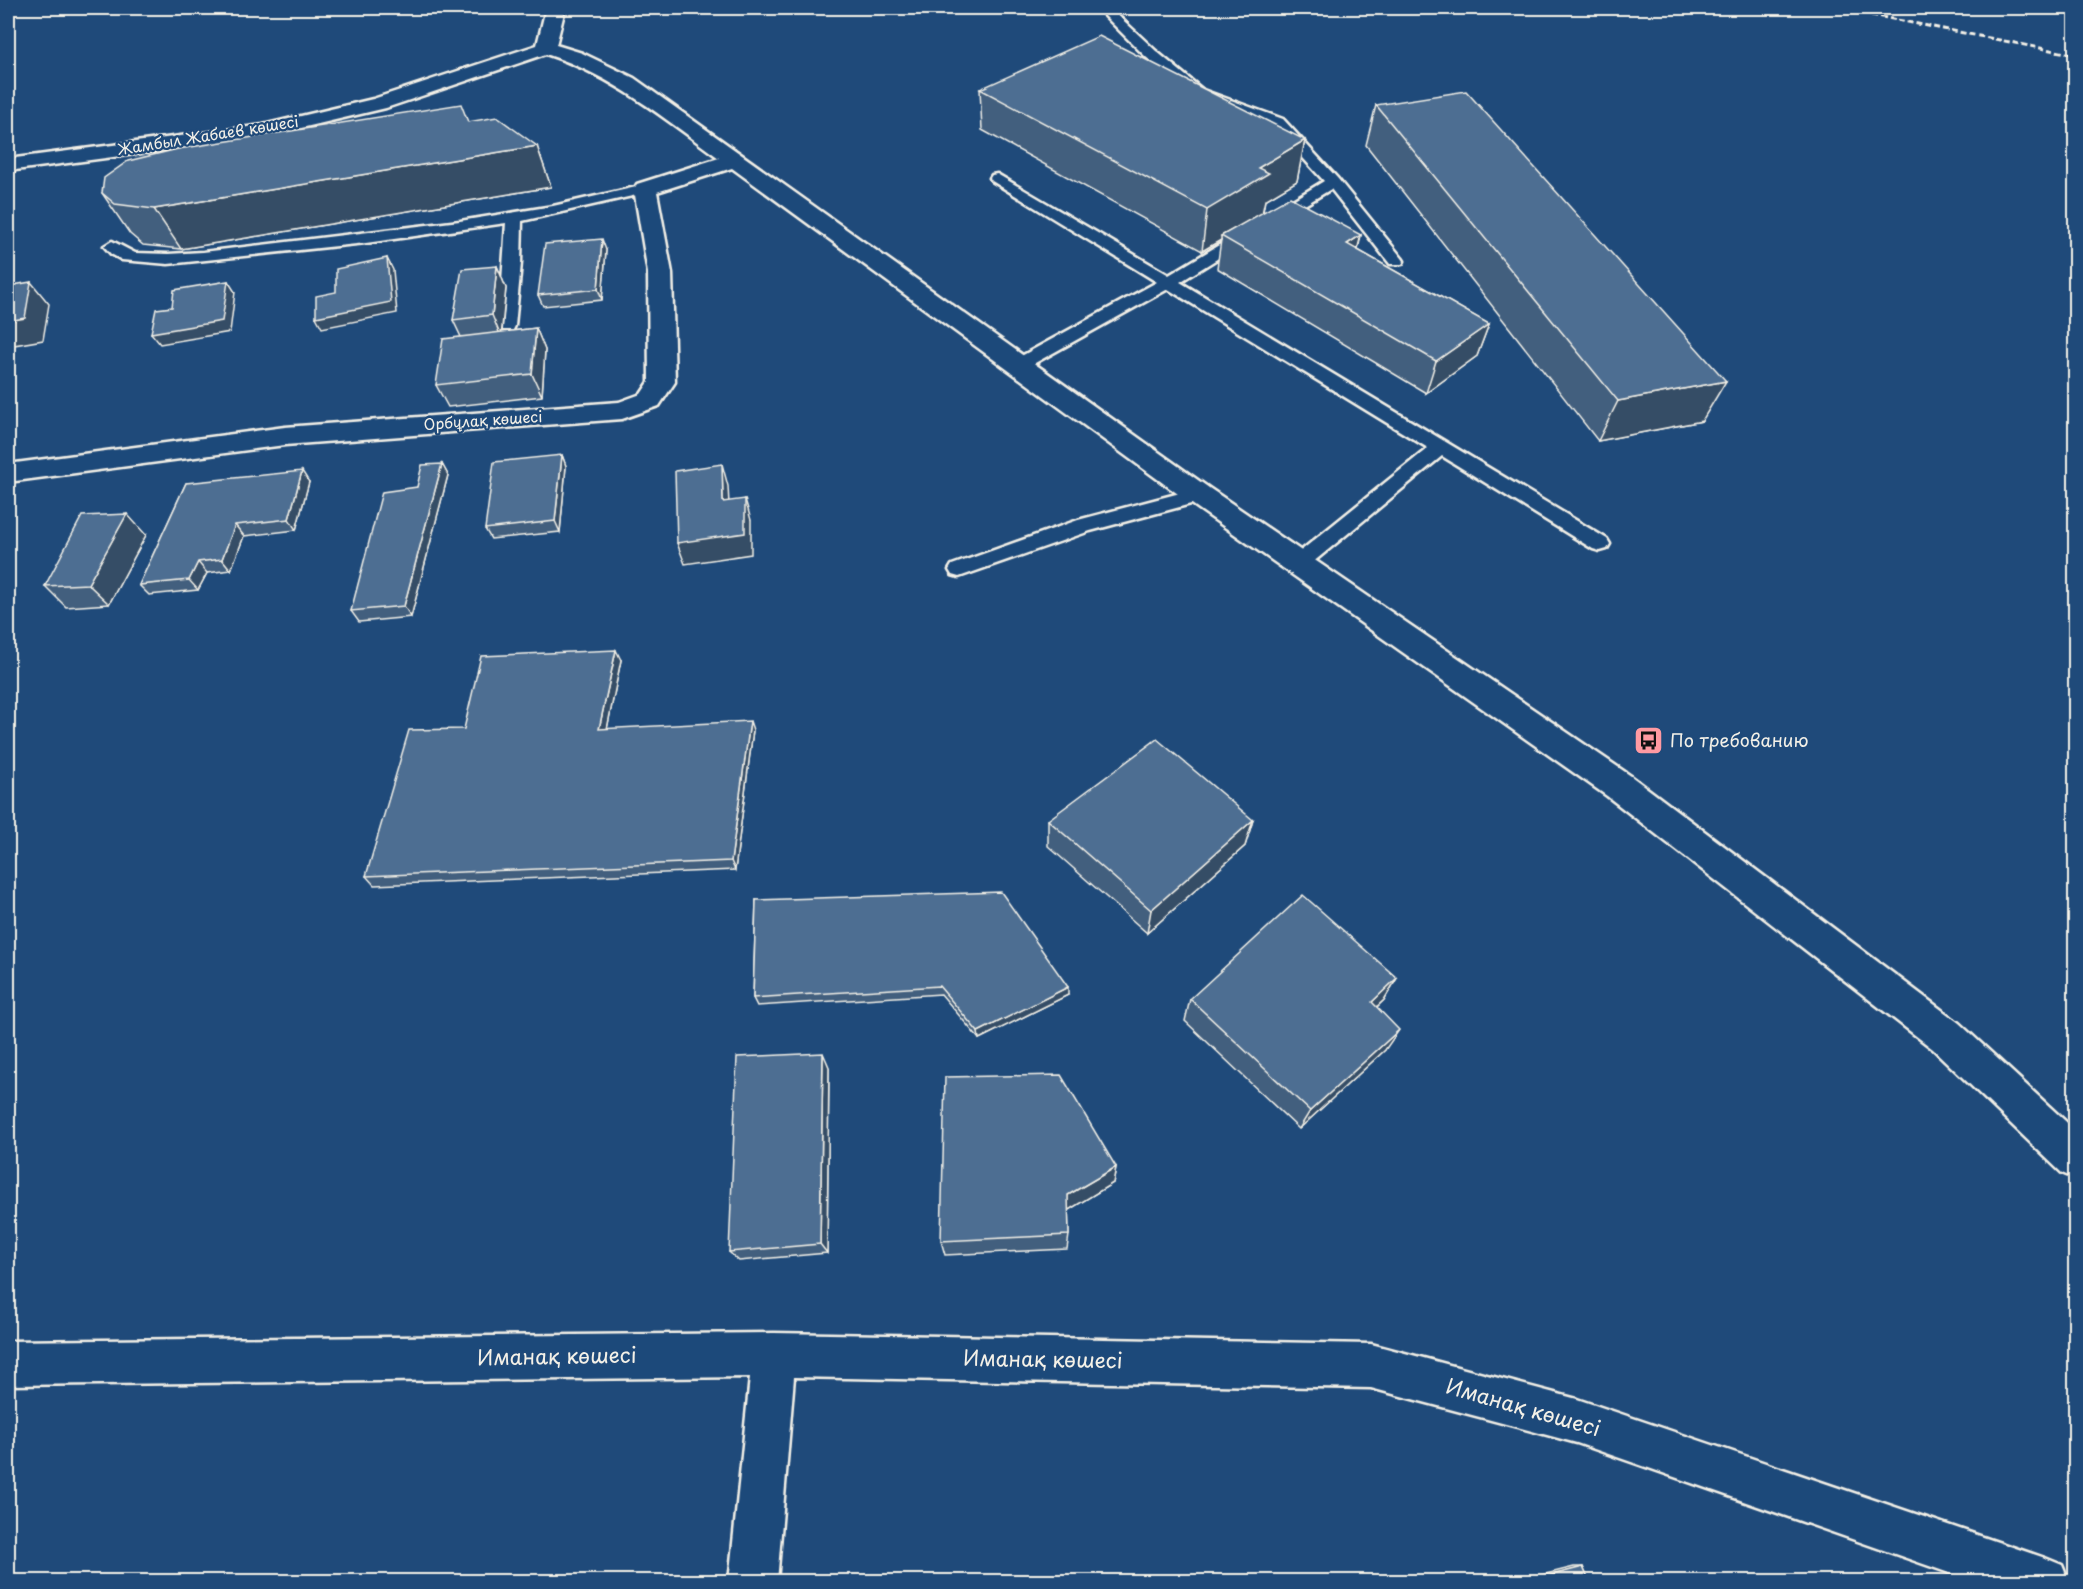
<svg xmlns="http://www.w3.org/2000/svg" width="2083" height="1589" viewBox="0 0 2083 1589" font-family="'Playpen Sans',sans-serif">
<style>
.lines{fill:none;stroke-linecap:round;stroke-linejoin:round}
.service-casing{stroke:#f4f1e8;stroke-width:5}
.minor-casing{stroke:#f4f1e8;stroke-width:5}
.service{fill:#1f4a7a;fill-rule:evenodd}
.minor{fill:#1f4a7a;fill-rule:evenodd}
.rail{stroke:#f4f1e8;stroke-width:3;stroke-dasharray:6 3;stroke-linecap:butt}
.wall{fill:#425f7e;stroke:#f4f1e8;stroke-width:1.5}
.shaded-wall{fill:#364d66;stroke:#f4f1e8;stroke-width:1.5}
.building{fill:#4d6e92;stroke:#f4f1e8;stroke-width:1.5}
.labels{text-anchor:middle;stroke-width:4.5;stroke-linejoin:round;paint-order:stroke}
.far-street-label{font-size:15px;fill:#f4f1e8;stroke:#1f4a7a}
.poi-label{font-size:18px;fill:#f4f1e8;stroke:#1f4a7a;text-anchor:start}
.near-street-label{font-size:21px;fill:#f4f1e8;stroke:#1f4a7a}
</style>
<rect width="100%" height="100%" fill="#1f4a7a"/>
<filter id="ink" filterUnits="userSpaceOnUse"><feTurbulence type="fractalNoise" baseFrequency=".0167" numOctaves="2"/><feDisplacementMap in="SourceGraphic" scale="12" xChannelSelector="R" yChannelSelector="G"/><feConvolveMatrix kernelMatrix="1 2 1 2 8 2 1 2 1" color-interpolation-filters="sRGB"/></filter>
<g filter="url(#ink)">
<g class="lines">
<defs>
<g id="service">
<polygon points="551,8 572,8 570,11 552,12"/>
<polygon points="1097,8 1110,8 1156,51 1203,90 1283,119 1338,179 1402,258 1404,261 1402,264 1390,264 1331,189 1280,220 1270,220 1267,217 1270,214 1324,181 1273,125 1193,96 1146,57"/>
<polygon points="997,174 1169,275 1239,233 1249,233 1252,236 1249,239 1180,282 1607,539 1610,544 1607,549 1600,551 1593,549 1442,456 1306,568 1299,570 1292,568 1289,563 1292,558 1428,448 1168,289 1026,368 1014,368 1011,364 1014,360 1157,282 992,181 990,178 992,175"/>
<polygon points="645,185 650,186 652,189 650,192 522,221 521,263 515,326 513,330 501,330 499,326 506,223 366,243 168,264 122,260 111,254 104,246 112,241 135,253 168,254 203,252 460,221 553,206"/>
<polygon points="1199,488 1206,490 1208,495 1206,500 1090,531 959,577 952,575 949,570 952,565 1078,520"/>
</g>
<g id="minor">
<path d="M546,8L565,9L556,45L582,53L634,78L1209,488L1631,776L1959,1023L2076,1131V1179L2062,1173L1933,1049L1607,796L1189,502L732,168L657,192L672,273L675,382L659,406L622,419L285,445L8,482V464L285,427L619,402L641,394L649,382L648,273L634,189L637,184L719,158C664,118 612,75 546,54L386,108L263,137L8,171V159L263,125L373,99L537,45Z"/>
<polygon points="774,1333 1371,1344 1577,1399 2045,1558 2062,1565 2069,1582 1975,1582 1577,1443 1371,1388 794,1377 777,1582 729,1582 750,1377 8,1385 8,1341"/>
</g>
</defs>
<use href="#service" class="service-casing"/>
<use href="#minor" class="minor-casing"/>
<use href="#service" class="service"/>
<use href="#minor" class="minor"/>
<polyline class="rail" points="1836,8 2076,55"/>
</g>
<g class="wall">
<polygon points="980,89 1305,140 1297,181 1265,200 1263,212 1361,235 1358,250 1489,324 1477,356 1426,393 1217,268 1221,240 1202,251 982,130"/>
<polygon points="1376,105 1702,421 1598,441 1366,145"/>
<polygon points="468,122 537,146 551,187 181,249 143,245 130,234 102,193"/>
<polygon points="606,250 602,300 543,306 538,295"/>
<polygon points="497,266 506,288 502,332 536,328 545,350 542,396 448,407 436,385 461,337 453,320"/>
<polygon points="562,455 566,466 560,532 491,539 485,529"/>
<polygon points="442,464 448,475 411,617 359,622 351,611 417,487"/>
<polygon points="309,482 296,530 244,536 231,570 207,573 198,590 149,595 139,585 186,483"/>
<polygon points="146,535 109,604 66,607 45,586"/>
<polygon points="621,660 607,729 753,730 735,870 374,885 366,876 464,729"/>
<polygon points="1048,820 1253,820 1245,846 1147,933 1048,846"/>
<polygon points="756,900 1068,995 979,1039 941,994 757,1006 753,998"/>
<polygon points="1397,978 1384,1000 1377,1007 1385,1050 1299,1129 1185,1021 1190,999"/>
<polygon points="829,1067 827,1253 739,1261 729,1252"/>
<polygon points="1116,1167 1113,1183 1068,1210 1069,1235 1067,1249 945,1255 941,1241"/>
<polygon points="1574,1567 1583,1567 1589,1581 1518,1581"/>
<polygon points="252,1579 252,1581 143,1581 174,1580"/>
</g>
<g class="shaded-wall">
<polygon points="1305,140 1297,181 1265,200 1262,214 1221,236 1221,240 1202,251 1207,210 1258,168"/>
<polygon points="537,146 551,187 181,249 154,209"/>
<polygon points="1361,235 1353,267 1347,244"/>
<polygon points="602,239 606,250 602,300 598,289"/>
<polygon points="387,258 393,270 397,313 322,328 316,317"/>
<polygon points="497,266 506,288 501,337 492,315"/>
<polygon points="228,281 235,292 230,332 160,344 151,333"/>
<polygon points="31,282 49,304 43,340 8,346 8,321"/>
<polygon points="1489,324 1477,356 1426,393 1436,361"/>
<polygon points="536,328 545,350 542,396 532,374"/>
<polygon points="1726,381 1702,421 1598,441 1618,401"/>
<polygon points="562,455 566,466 560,532 555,521"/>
<polygon points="442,464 448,475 411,617 404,606"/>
<polygon points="722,464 728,486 730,523 723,502"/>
<polygon points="302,471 309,482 296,530 289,519"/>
<polygon points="745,499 751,520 751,554 685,564 677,543"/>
<polygon points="127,514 146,535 109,604 88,584"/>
<polygon points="235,525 244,536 231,570 222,559"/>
<polygon points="198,562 207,573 198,590 189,580"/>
<polygon points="616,650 621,660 605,739 599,729"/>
<polygon points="750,721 753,730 735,870 731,861"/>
<polygon points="1253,820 1245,846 1147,933 1151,910"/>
<polygon points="1397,978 1384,1000 1359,1023 1372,1002"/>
<polygon points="1068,987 1068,995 979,1039 978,1032"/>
<polygon points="1399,1030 1385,1050 1299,1129 1310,1111"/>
<polygon points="823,1053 829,1067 827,1253 820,1244"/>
<polygon points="1116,1167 1113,1183 1067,1211 1068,1195"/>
<polygon points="252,1579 252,1581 224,1581 224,1580"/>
</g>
<g class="building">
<polygon points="1099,36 1305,140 1258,168 1269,173 1207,210 980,89"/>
<polygon points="1466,91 1726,381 1618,401 1376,105"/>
<polygon points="461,104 468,122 497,117 537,146 154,209 115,204 102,193 104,178 128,161 178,149"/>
<polygon points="1290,197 1361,235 1347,244 1489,324 1436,361 1221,236"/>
<polygon points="602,239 598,289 538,295 545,244"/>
<polygon points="387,258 391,302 316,317 316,296 336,292 336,269"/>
<polygon points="497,266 492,315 453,320 462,269"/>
<polygon points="228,281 222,321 151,333 156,309 172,307 174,290"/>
<polygon points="31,282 25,318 8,321 8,286"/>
<polygon points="536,328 532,374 436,385 443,339"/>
<polygon points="562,455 555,521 485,529 494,462"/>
<polygon points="442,464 404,606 351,611 382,492 417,487 422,465"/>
<polygon points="722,464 723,502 745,499 745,533 677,543 675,471"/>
<polygon points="302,471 289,519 235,525 222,559 198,562 189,580 139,585 186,483"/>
<polygon points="127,514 88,584 45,586 82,516"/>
<polygon points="616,650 599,729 750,721 731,861 366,876 409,730 464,729 481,656"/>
<polygon points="1157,739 1253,820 1151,910 1048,820"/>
<polygon points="1001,892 1068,987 978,1032 939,986 753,998 756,900"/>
<polygon points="1303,895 1397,978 1372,1002 1399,1030 1310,1111 1190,999"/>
<polygon points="823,1053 820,1244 729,1252 737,1057"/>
<polygon points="1061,1075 1116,1167 1068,1195 1069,1235 941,1241 945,1077"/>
<polygon points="1583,1567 1589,1581 1529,1581"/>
<polygon points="224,1580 224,1581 143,1581"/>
</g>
</g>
<defs>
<symbol id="bus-square" viewBox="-11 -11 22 22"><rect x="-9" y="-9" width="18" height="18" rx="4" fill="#ff9aa2" stroke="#1f4a7a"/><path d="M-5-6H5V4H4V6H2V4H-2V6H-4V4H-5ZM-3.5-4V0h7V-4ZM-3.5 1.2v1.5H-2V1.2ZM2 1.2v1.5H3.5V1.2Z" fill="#111"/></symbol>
</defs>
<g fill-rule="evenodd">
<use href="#bus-square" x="1632" y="724" width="33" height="33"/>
</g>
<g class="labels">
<g class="far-street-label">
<text transform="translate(208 136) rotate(-9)" y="5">Жамбыл Жабаев көшесі</text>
<text transform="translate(483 421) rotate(-4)" y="5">Орбұлақ көшесі</text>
</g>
<g class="poi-label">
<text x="1670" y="747">По требованию</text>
</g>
<g class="near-street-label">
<text transform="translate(557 1357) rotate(-1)" y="7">Иманақ көшесі</text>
<text transform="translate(1043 1360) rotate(1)" y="7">Иманақ көшесі</text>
<text transform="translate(1523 1408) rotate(16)" y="7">Иманақ көшесі</text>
</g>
</g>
<rect width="2083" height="1589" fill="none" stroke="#1f4a7a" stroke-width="30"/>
<rect x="15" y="15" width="2053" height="1559" fill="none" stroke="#f4f1e8" stroke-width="2" filter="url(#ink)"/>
</svg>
